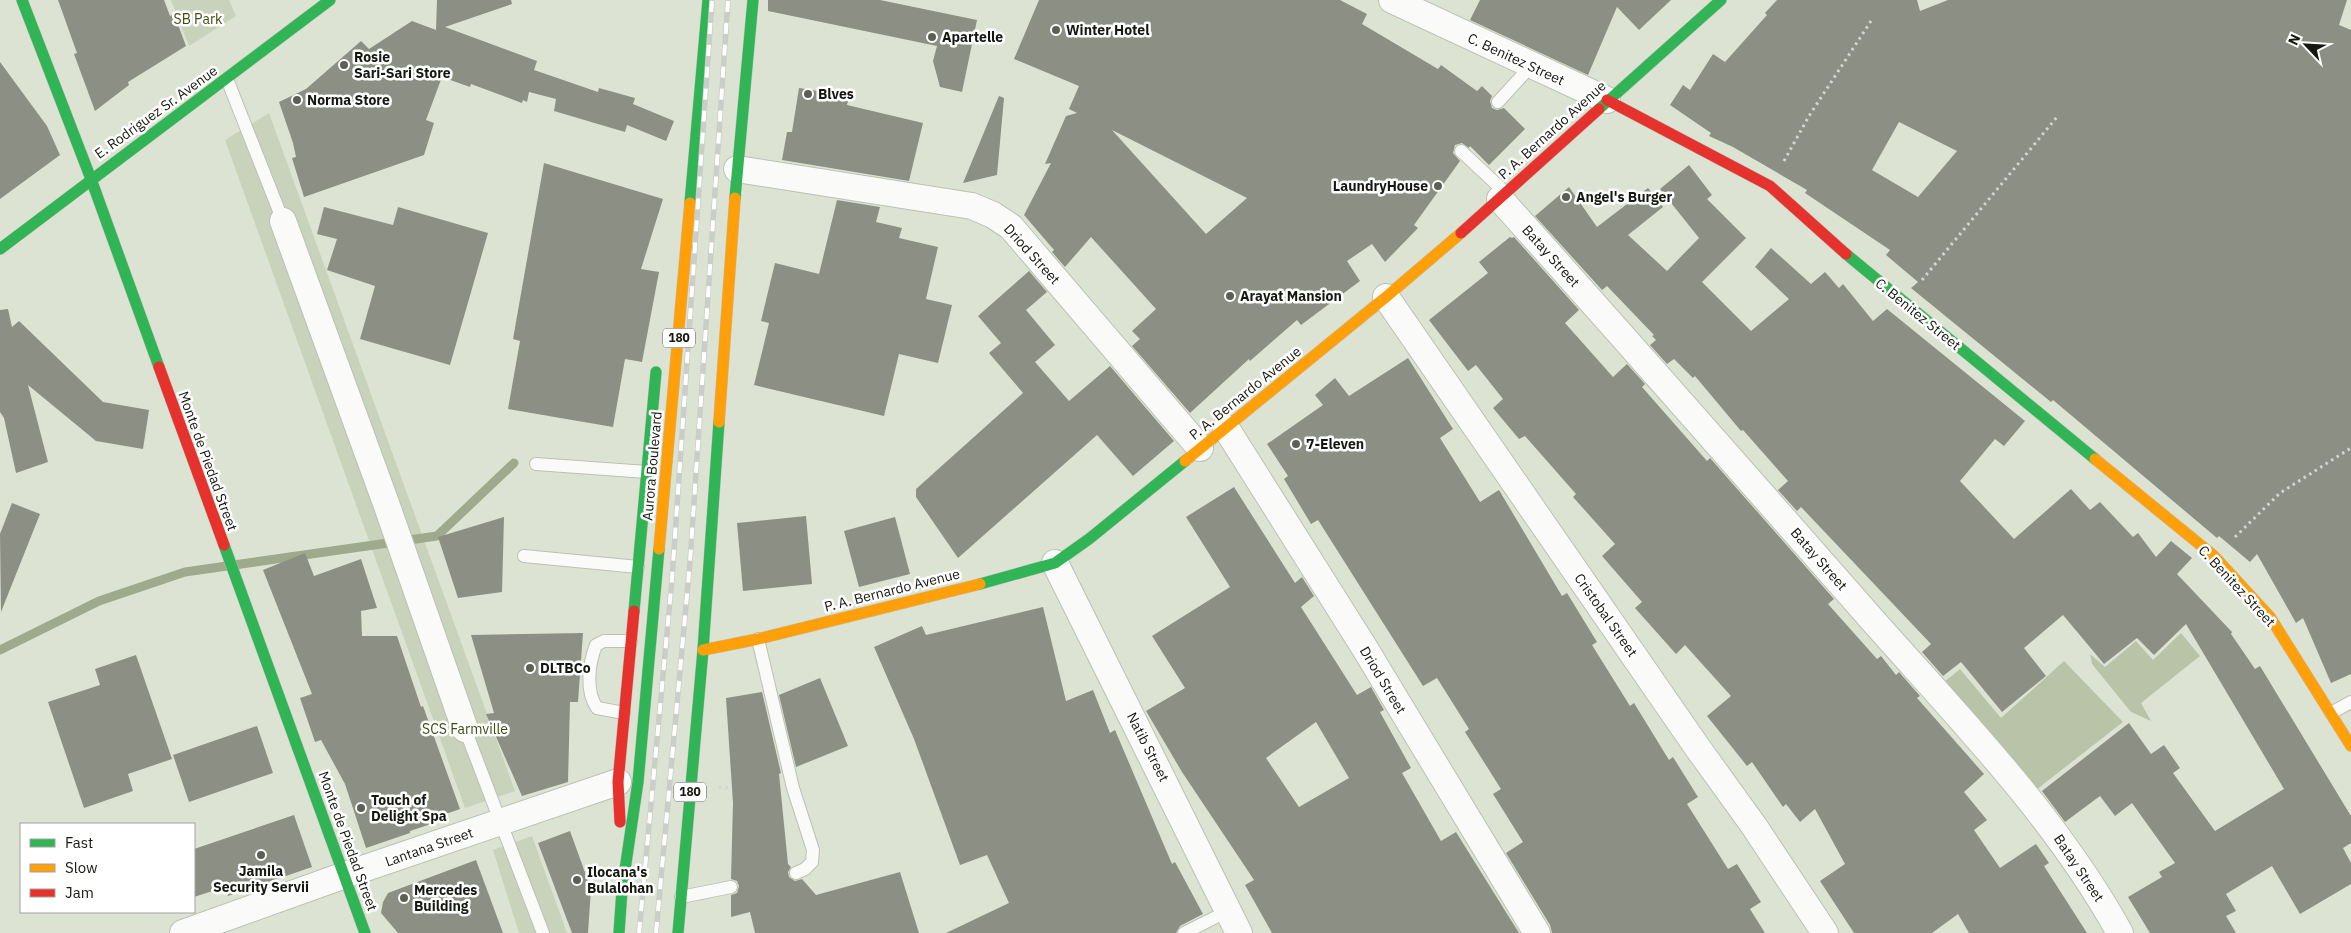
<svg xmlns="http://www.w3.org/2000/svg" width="2351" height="933" viewBox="0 0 2351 933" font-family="'IBM Plex Sans',sans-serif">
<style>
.green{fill:#c9d2ba}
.forest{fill:#b9c3a8}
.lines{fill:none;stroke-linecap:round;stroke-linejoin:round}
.stream{stroke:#9faa8c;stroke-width:9}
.building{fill:#8c9084;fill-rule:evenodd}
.lane-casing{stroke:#bcc1b4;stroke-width:14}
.street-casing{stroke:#bcc1b4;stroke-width:28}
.fast-casing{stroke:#bcc1b4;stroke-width:12}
.slow-casing{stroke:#bcc1b4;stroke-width:12}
.jam-casing{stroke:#bcc1b4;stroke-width:12}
.path{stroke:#d3d5d0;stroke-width:3;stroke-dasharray:2.5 4;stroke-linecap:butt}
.lane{stroke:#fafbf8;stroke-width:12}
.street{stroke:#fafbf8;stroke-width:26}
.fast{stroke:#30b455;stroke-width:11}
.slow{stroke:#ff9f0a;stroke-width:11}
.jam{stroke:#e5322d;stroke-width:11}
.rail-casing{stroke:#cbcdc9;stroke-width:5.5}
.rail{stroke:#fff;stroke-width:4;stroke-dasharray:11;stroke-linecap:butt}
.poi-dot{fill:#5b5f54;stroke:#fff;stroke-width:2}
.labels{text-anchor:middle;stroke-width:5;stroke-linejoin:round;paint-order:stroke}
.shield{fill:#fff;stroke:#5b5d57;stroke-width:1}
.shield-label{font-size:12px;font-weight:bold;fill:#15180f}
.park-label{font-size:14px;fill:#3c4c12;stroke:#fff}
.poi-label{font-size:14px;font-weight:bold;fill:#15180f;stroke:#fff;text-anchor:start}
.street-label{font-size:14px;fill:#15180f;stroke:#fff}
</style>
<rect width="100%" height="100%" fill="#dde3d3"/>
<g class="green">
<polygon points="171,0 229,0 236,16 189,46"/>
<polygon points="269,113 515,791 465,808 225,140"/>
<polygon points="532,836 567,933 519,933 493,850"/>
</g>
<g class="forest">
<polygon points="2181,633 2200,656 2141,703 2151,721 2131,712 2092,664 2090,654 2105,667 2136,641 2153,660"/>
<polygon points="2064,661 2123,722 2036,790 1943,683 1960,669 2001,718"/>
</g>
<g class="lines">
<polyline class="stream" points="0,650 99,601 185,572 437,536 514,463"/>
</g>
<g class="building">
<polygon points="58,0 164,0 170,16 174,14 186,46 128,82 129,85 95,111 74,54 77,53"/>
<polygon points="437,0 511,0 512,4 445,27 537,61 534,70 598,92 599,88 635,98 633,104 674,121 666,141 627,125 625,132 554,111 556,99 529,92 527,102 523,100 522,103 471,84 470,87 442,77 426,120 434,123 424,155 304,197 292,158 296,157 293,143 279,102 306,89 361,41 369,49 412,21 436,30"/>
<polygon points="768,0 880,0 977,20 962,92 940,87 933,61 937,46 768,11"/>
<path d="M1039,0H1340L1367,14L1362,24L1438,69L1441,65L1477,91L1482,86L1492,96L1490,101L1492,108L1497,110L1504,108L1525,129L1489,165L1470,146L1469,148L1462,143L1455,145L1453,153L1460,161L1414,225L1418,228L1385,262L1372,244L1347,261L1360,281L1301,325L1297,320L1250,361L1249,359L1190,413L1132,346L1140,339L1132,331L1156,309L1091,237L1065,267L1052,252L1054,250L1024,215L1051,163L1045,164L1066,116L1077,113L1069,109L1079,86L1014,59ZM1112,130L1247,198L1206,234Z"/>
<polygon points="1480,0 1671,0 1639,30 1617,7 1588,75 1470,20"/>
<path d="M1777,0H1917L1920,11L1948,0H2347L2339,25L2351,30V674L2331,683L2303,618L2296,623L2257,554L2250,562L2219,536L2217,538L2053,400L2051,402L1911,288L1918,282L1886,255L1890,250L1805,193L1807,190L1733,147L1709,136L1711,133L1670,105L1683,85L1690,90L1713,54L1725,62L1767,15L1765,13ZM1899,122L1957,151L1918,197L1872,170Z"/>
<polygon points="0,62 47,126 60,155 0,199"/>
<polygon points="799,88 849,96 847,105 923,123 909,181 782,160 787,132 792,132"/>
<polygon points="999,96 1004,98 997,175 963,183"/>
<polygon points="544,163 663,199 641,269 659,272 642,362 625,359 613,427 508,409 520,341 513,339"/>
<polygon points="1689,165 1712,195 1707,199 1746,238 1702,282 1751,331 1789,299 1755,267 1771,248 1811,284 1825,272 1839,288 1843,284 1873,321 1887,309 2025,421 2004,446 1995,439 1960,481 2014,539 2071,489 2090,510 2100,502 2133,537 2138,533 2156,557 2171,541 2192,558 2177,574 2232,632 2231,634 2255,669 2260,666 2351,816 2351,843 2343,848 2351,863 2351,884 2300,914 2272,866 2226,894 2236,911 2226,916 2236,933 2150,933 2128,897 2162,877 2159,872 2175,863 2132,803 2115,816 2100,796 2065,822 2042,791 2129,723 2151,754 2164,745 2180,768 2173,773 2215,831 2284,789 2186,624 2154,655 2137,638 2104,664 2063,615 2024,648 2046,676 2002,712 1961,662 1943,676 1922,652 1931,644 1801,507 1797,511 1778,490 1788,481 1743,430 1741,431 1695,376 1693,378 1674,359 1667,364 1650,345 1656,340 1652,336 1654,335 1607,286 1602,290 1535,216 1569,187 1597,227 1648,188 1663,207 1628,235 1667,271 1699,238 1660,189"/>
<polygon points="837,200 880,207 876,222 902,228 899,238 938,247 926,299 952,305 938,363 899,354 884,416 754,385 769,323 761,321 775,263 819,274"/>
<polygon points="324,207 393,225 398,207 488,233 450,365 360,339 375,286 327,270 337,239 317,234"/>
<polygon points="1510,237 1512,238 1514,237 1579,310 1565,323 1613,377 1627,364 1645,384 1642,387 1707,461 1710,458 1834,599 1828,604 1877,659 1881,656 1896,675 1899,672 1920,696 1917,698 1984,774 1964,792 1987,820 1974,830 2000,868 2036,844 2049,863 2044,866 2087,933 1969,933 1958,914 1932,933 1854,933 1820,881 1845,864 1815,809 1800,822 1786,804 1783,807 1752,762 1747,766 1707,716 1731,696 1685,645 1676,654 1635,608 1642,602 1602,556 1615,544 1573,497 1576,494 1525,436 1519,439 1493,408 1503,399 1476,365 1468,371 1429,320 1488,273 1479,262"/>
<polygon points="1029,271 1047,292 1026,310 1055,345 1035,362 1069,401 1110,366 1174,441 1133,476 1097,435 958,558 916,497 916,489 1023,393 989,353 1001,343 978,316"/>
<polygon points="8,309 12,327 19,321 103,402 149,410 143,449 96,441 28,385 48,462 16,473 4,418 0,412 0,310"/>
<polygon points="1408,358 1453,429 1440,438 1480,502 1499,490 1562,596 1567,593 1597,642 1592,645 1630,706 1634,703 1669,760 1673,757 1698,797 1687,804 1728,869 1737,864 1761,902 1750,909 1765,933 1552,933 1550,925 1506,853 1523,842 1493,794 1501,789 1465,732 1469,729 1437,678 1423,686 1318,520 1311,524 1284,479 1288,476 1267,444 1323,405 1315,395 1335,378 1349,396"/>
<path d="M1234,487L1295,583L1302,577L1314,596L1301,607L1357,695L1371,687L1384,710L1380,712L1411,768L1402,773L1441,841L1456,832L1519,933H1272L1245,885L1254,880L1182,772L1146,711L1185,688L1152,636L1230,587L1186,517ZM1316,722L1349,778L1299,807L1266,758Z"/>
<polygon points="12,503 40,514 1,612 0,534"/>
<polygon points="806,516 812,584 743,591 737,523"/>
<polygon points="504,517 502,592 458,598 438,537"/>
<polygon points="895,517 910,574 859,587 844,531"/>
<polygon points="305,553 314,576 361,559 377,608 361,611 362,636 397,636 421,707 423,706 460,809 429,820 431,824 410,831 410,833 366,848 345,784 321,740 315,742 300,698 312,694 263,570"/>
<polygon points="1043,607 1066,701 1093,690 1110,733 1115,730 1172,864 1175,862 1203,914 1180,926 1176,933 946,933 1009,903 987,855 960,865 914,739 874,647 922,626 926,635"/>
<polygon points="583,633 578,702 570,702 568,782 522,796 486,714 494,713 471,635"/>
<polygon points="136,655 172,759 128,774 133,791 84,808 48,702 100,685 95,669"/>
<polygon points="820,678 848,746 796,767 779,695"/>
<polygon points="762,692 781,773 779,774 788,864 791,867 788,872 789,877 795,881 802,879 816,895 900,872 919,933 755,933 750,912 731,917 731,895 737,893 739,886 737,881 731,879 733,803 726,698"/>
<polygon points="257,726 273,773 189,802 173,755"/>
<polygon points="294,815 312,867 228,896 225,887 194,897 194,849"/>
<polygon points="570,831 591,889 588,933 572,933 538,843"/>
<polygon points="476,860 503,933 398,933 381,913 383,902 388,893"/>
</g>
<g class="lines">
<defs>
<g id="lane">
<polyline points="227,79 283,221"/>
<polyline points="1498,102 1531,66"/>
<polyline points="1461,151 1506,193"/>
<polyline points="536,464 647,472"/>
<polyline points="524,556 638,567"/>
<polyline points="758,639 793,788 813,850 812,862 805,869 796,873"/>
<path d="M624,713L597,708C585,691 589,663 596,645L604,641H631"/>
<polyline points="2331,713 2351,702"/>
<polyline points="465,729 543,933"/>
<polyline points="681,897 731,887"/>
<polyline points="1184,933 1228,911"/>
</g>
<g id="street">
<polyline points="1392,0 1607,100"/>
<polyline points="737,169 972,206 993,215 1011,227 1200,448"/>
<path d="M1500,199C1624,337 1746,476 1868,615C1958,717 2054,814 2120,933"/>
<polyline points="283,221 387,506 465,729"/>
<polyline points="1386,297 1697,747 1754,826 1825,933"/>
<polyline points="1226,428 1364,647 1537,933"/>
<polyline points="1055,563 1239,933"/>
<polyline points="183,933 345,875 618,782"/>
</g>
<g id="fast">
<polyline points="22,0 91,179 159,367"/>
<polyline points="1599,109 1721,0"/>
<polyline points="735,198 753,0"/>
<polyline points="690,203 708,0"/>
<polyline points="0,249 330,0"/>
<polyline points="1846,254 2095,459"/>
<polyline points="224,545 365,933"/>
<polyline points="980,584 1055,563 1089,539 1185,461"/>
<polyline points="634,611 656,372"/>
<polyline points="619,933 622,890 638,782 659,549"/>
<polyline points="678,933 703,650 719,422"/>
</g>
<g id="slow">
<polyline points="719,422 735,198"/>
<polyline points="2095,459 2214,556 2270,617 2351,746"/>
<polyline points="1185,461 1386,297 1461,233"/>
<polyline points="659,549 690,203"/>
<polyline points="703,650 758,639 980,584"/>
</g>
<g id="jam">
<polyline points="1607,100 1770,186 1846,254"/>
<polyline points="1461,233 1599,109"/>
<polyline points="159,367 224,545"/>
<polyline points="620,822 618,782 634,611"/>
</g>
</defs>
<use href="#lane" class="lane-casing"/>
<use href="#street" class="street-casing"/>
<use href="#fast" class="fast-casing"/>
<use href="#slow" class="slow-casing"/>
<use href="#jam" class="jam-casing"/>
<g class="path">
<polyline points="1784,161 1809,116 1871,21"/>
<polyline points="1922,280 2057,117"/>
<polyline points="2235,537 2280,493 2351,448"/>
<polyline points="719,787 732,788"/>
</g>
<use href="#lane" class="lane"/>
<use href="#street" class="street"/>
<use href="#fast" class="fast"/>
<use href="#slow" class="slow"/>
<use href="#jam" class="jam"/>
<defs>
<g id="rail">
<polyline points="639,933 672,579 712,0"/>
<polyline points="656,933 690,562 728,0"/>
</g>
</defs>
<use href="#rail" class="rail-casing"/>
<use href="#rail" class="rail"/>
</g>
<g class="poi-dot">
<circle cx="1056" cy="30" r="5"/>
<circle cx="932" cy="37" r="5"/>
<circle cx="344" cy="65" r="5"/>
<circle cx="808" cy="94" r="5"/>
<circle cx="297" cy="100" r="5"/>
<circle cx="1438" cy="186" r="5"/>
<circle cx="1566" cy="197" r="5"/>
<circle cx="1230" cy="296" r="5"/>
<circle cx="1296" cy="444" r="5"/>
<circle cx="530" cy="668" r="5"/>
<circle cx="361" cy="808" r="5"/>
<circle cx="261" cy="855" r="5"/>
<circle cx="577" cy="880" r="5"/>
<circle cx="404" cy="898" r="5"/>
</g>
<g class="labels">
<g class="shield">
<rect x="663" y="328.5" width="32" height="19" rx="4"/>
<rect x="674" y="782.5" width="32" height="19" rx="4"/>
</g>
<g class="shield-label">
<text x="679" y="342">180</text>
<text x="690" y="796">180</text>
</g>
<g class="park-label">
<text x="198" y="24">SB Park</text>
<text x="465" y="734">SCS Farmville</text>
</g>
<g class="poi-label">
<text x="1066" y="35">Winter Hotel</text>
<text x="942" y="42">Apartelle</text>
<text x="354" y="62">Rosie<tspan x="354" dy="16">Sari-Sari Store</tspan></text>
<text x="818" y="99">Blves</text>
<text x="307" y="105">Norma Store</text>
<text x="1428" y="191" text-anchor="end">LaundryHouse</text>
<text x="1576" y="202">Angel's Burger</text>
<text x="1240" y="301">Arayat Mansion</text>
<text x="1306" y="449">7-Eleven</text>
<text x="540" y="673">DLTBCo</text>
<text x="371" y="805">Touch of<tspan x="371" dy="16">Delight Spa</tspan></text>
<text x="261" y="876" text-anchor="middle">Jamila<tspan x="261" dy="16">Security Servii</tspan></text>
<text x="587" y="877">Ilocana's<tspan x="587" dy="16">Bulalohan</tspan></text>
<text x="414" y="895">Mercedes<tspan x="414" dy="16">Building</tspan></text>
</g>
<g class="street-label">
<text transform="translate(1516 59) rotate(25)" y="5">C. Benitez Street</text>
<text transform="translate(156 112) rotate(-36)" y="5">E. Rodriguez Sr. Avenue</text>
<text transform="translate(1552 130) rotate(-42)" y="5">P. A. Bernardo Avenue</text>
<text transform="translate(1032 254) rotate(48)" y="5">Driod Street</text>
<text transform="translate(1551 256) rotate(48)" y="5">Batay Street</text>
<text transform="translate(1918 314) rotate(39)" y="5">C. Benitez Street</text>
<text transform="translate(1245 393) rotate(-39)" y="5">P. A. Bernardo Avenue</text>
<text transform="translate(208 461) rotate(70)" y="5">Monte de Piedad Street</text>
<text transform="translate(652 466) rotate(-85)" y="5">Aurora Boulevard</text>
<text transform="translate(1819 559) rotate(49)" y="5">Batay Street</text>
<text transform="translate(2237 586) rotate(47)" y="5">C. Benitez Street</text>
<text transform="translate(892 590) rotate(-14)" y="5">P. A. Bernardo Avenue</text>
<text transform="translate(1606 615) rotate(55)" y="5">Cristobal Street</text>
<text transform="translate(1383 680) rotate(59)" y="5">Driod Street</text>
<text transform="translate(1148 747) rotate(63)" y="5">Natib Street</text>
<text transform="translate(348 841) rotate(70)" y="5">Monte de Piedad Street</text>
<text transform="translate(429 847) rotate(-19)" y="5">Lantana Street</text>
<text transform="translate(2079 868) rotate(56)" y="5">Batay Street</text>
</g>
</g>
<rect x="20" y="823" width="175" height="90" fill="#ffffff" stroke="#a1a39f"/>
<rect x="30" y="839" width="25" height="8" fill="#30b455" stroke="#a1a39f"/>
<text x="65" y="848" font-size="15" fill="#15180f">Fast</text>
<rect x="30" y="864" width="25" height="8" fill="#ff9f0a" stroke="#a1a39f"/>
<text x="65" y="873" font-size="15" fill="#15180f">Slow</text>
<rect x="30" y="889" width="25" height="8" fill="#e5322d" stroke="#a1a39f"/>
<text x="65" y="898" font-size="15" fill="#15180f">Jam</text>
<g transform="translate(2306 45) rotate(295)" stroke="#ffffff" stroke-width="4" paint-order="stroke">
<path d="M0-4L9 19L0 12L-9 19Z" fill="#15180f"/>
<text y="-8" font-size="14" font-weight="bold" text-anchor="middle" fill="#15180f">N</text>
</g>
</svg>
